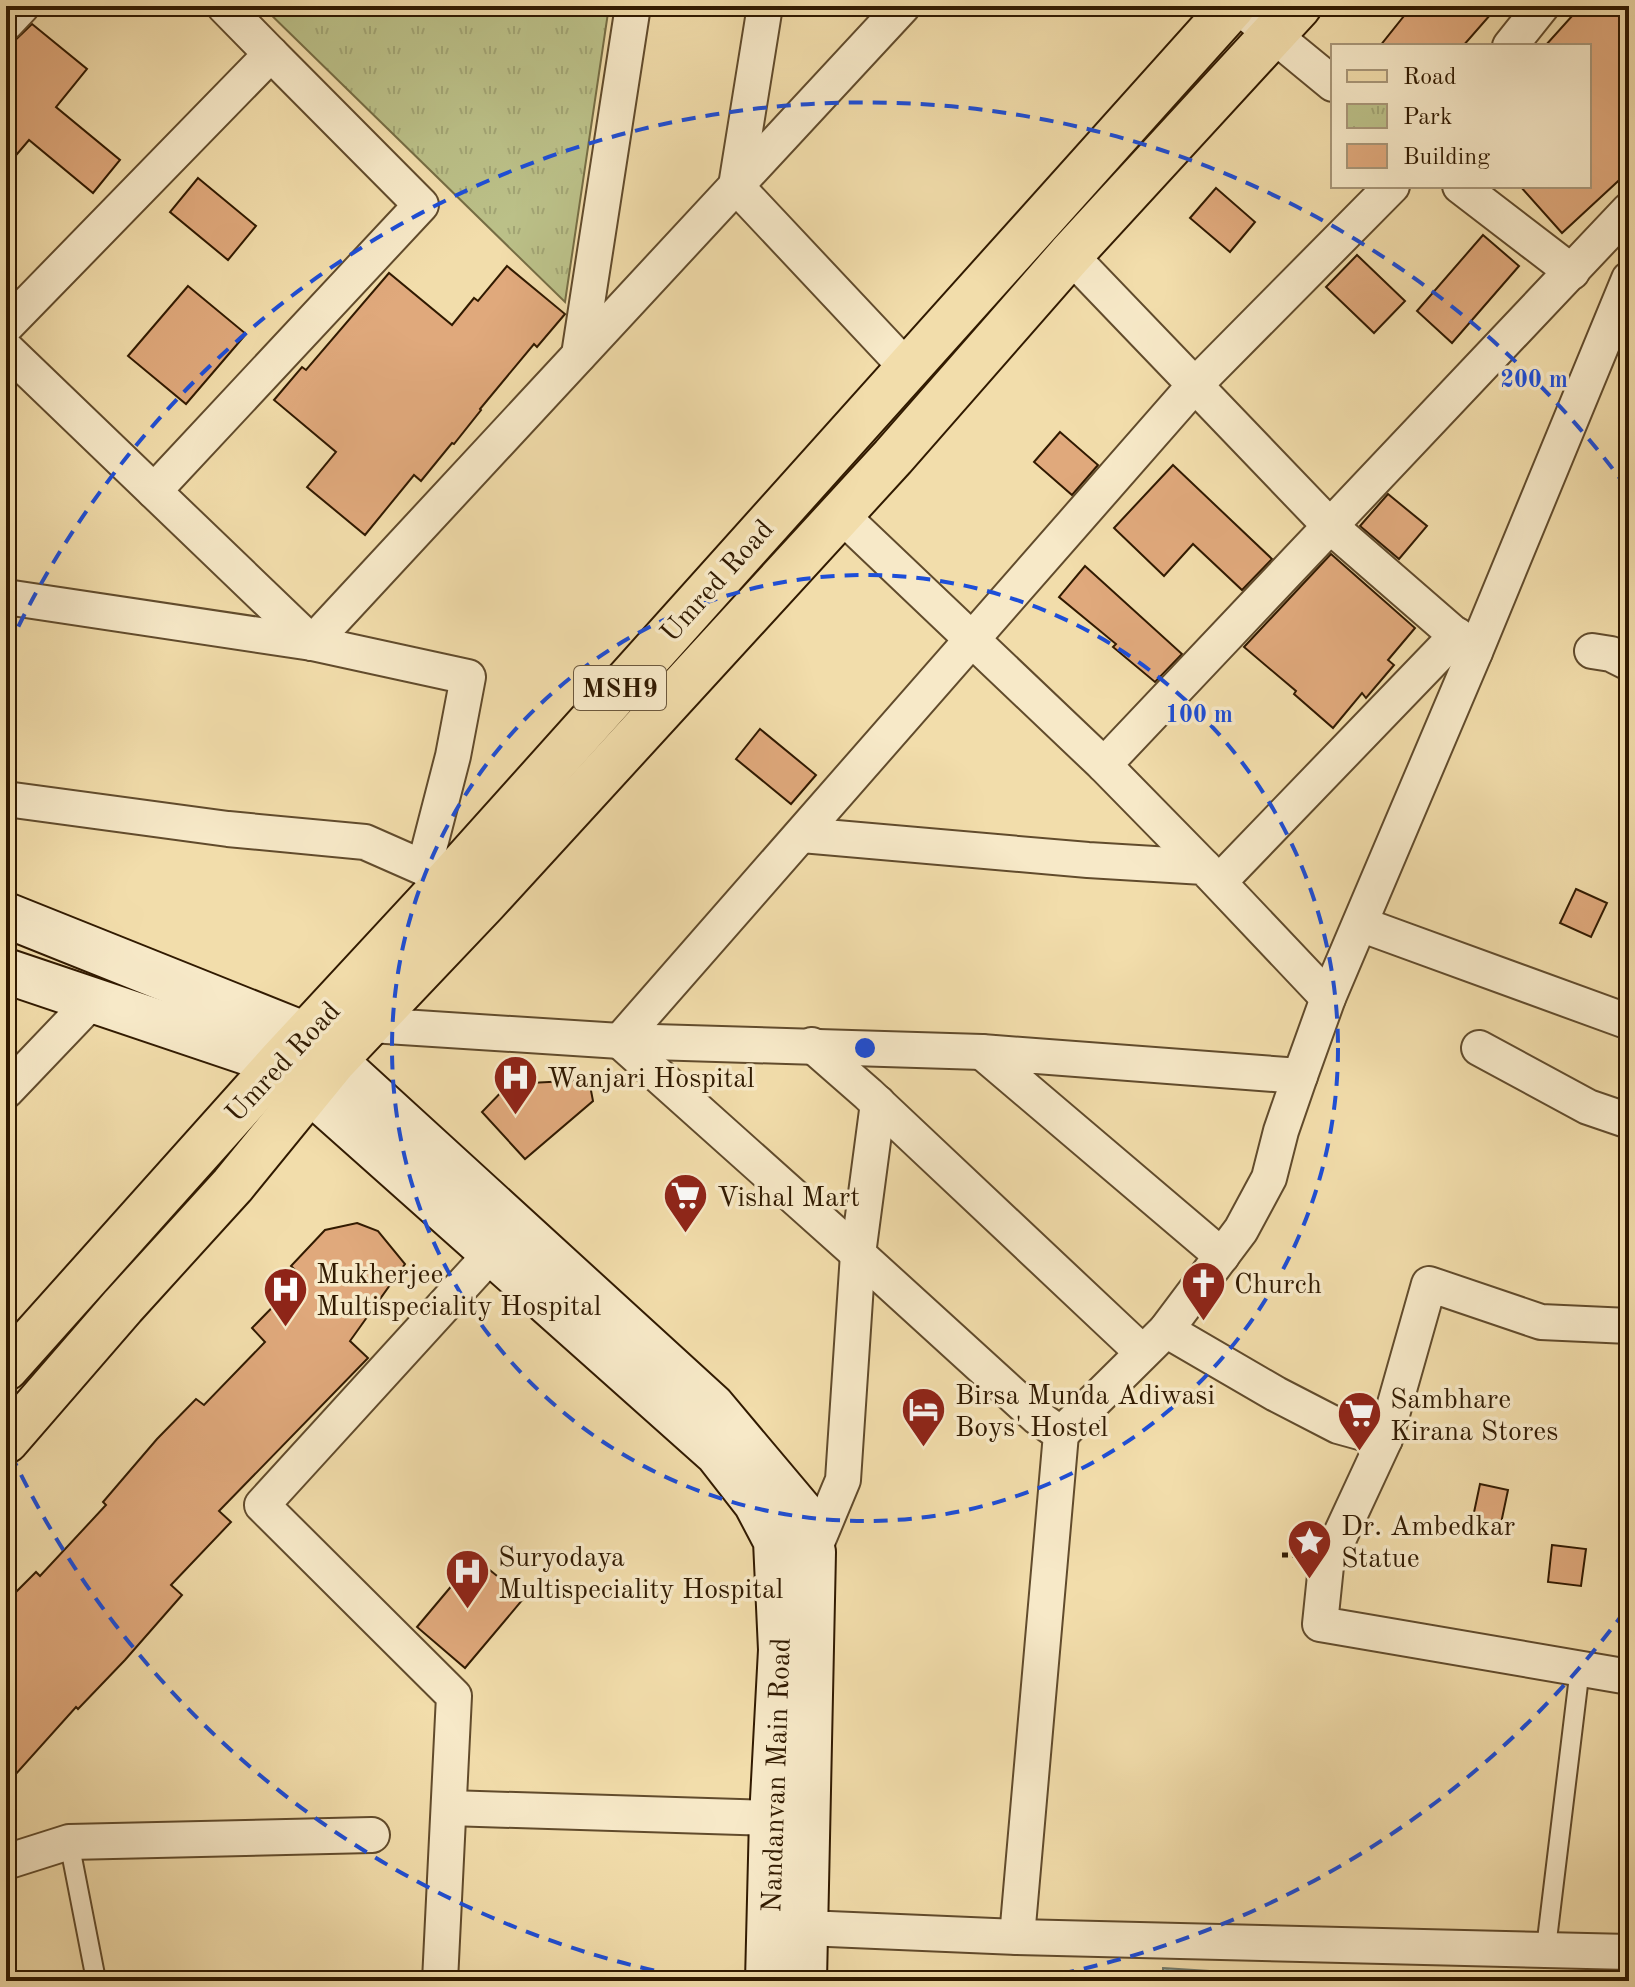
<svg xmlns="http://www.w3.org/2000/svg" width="1635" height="1987" viewBox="0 0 1635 1987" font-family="'Old Standard TT',serif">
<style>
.park{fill:url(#park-tufts);stroke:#766d44;stroke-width:2}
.water{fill:url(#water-waves);stroke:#727a6b;stroke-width:2}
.building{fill:#e0a97c;stroke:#311a01;stroke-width:2}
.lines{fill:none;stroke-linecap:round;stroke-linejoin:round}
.service-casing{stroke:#614b2c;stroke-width:22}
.minor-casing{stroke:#614b2c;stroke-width:38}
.secondary-casing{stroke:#311a01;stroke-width:48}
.primary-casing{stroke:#311a01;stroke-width:48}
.path{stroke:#311a01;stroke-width:5;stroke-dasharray:6 4;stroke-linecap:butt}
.service{stroke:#f7e9c8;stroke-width:18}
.minor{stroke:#f7e9c8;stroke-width:34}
.secondary{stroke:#f7e9c8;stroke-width:44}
.primary{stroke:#f2ddab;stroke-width:44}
.ring{fill:none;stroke:#1d4ed8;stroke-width:4;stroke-dasharray:14 10}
.labels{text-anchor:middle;stroke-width:7;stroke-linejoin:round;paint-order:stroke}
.shield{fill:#f7e9c8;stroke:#6c583d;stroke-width:2}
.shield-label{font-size:26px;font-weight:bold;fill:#311a01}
.street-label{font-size:28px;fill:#311a01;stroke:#f7e9c8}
.poi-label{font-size:28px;fill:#311a01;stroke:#f7e9c8;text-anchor:start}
.centre{fill:#1d4ed8;stroke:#f7e9c8;stroke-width:4}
.ring-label{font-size:24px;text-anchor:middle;font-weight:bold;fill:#1d4ed8;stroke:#f7e9c8;stroke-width:7;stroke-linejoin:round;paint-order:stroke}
</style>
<defs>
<pattern id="park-tufts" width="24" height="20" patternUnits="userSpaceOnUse" patternTransform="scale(2)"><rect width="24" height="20" fill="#bbc088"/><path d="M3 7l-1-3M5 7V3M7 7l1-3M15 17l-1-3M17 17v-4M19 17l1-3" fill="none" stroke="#a1a474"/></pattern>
<pattern id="water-waves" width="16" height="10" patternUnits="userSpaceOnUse" patternTransform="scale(2)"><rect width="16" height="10" fill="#9dbab2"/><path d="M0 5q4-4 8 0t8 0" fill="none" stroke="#889f97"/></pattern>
</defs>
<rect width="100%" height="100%" fill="#f2ddab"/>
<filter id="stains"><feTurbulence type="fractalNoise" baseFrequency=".0025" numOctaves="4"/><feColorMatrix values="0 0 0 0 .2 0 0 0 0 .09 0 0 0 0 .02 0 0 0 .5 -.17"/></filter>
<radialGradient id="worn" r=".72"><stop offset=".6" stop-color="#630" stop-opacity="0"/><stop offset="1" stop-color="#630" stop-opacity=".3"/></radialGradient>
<polygon class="park" points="262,6 609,6 565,302"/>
<polygon class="water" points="1163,1968 1366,1981 1163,1981"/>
<g class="building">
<polygon points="1412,6 1498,6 1463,46 1380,46"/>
<polygon points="1581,6 1629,6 1629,171 1562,233 1520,186 1589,186 1589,46 1545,46"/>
<polygon points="32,24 87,69 56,107 120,160 93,193 29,140 6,167 6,49"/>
<polygon points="198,178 256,226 228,260 170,212"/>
<polygon points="1216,188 1255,222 1230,252 1190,218"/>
<polygon points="1483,235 1519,266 1452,343 1417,311"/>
<polygon points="1357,255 1405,301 1374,333 1326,287"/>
<polygon points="507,266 565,314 537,347 534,344 480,409 481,410 454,444 452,443 421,481 414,475 365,535 307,487 336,452 274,400 302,367 306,370 389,273 452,325 474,298 478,301"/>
<polygon points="188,286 246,334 186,404 128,356"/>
<polygon points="1060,432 1098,465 1072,495 1034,462"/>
<polygon points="1173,465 1272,559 1242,590 1193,544 1164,576 1114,528"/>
<polygon points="1388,494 1427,526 1399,559 1360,526"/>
<polygon points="1331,554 1415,628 1388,660 1394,665 1366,698 1362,693 1333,728 1294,694 1296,691 1244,647"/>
<polygon points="1085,566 1182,654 1155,682 1113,647 1116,644 1059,597"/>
<polygon points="760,729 816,775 791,804 736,759"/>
<polygon points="1576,889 1607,903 1591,937 1560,923"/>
<polygon points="589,1080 593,1101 525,1159 482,1112 509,1084"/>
<polygon points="357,1223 378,1231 405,1264 350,1341 368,1358 219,1511 231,1522 171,1585 182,1595 125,1660 78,1709 76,1707 6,1785 6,1602 36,1572 40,1576 106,1505 103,1502 157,1439 196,1399 204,1405 265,1342 252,1328 302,1277 291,1266 325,1230"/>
<polygon points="1480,1484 1508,1490 1500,1528 1472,1522"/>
<polygon points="1552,1545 1586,1549 1581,1586 1548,1582"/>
<polygon points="475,1558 524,1598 465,1668 417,1627"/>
</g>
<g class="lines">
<defs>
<g id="service">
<polyline points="69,1842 96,1980"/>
<polyline points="1546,1948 1580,1668"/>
</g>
<g id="minor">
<polyline points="765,6 736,186 907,368"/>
<polyline points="1238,6 1333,84"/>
<polyline points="6,23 22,6"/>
<polyline points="1510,46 1542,6"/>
<polyline points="1460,186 1572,272"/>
<polyline points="1070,255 1330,526 1475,652"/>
<polyline points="6,326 271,54 224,6"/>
<polyline points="6,349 312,643"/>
<polyline points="579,355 633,6"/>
<polyline points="154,491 421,205 271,54"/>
<polyline points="840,514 1104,765"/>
<polyline points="6,597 312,643"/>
<polyline points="1592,651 1611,654 1629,663"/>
<polyline points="6,799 228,829 365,842 424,868 441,881"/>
<polyline points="802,835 1088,860 1204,867 1328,998"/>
<polyline points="1204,867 1104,765 1629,210"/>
<polyline points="424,868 453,756 468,677 312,643 903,6"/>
<polyline points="1220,881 1457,635"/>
<polyline points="1360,924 1629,1022"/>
<polyline points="357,1010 371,1025 620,1041 982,1052"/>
<polyline points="812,1045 868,1094 1142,1352"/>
<polyline points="1479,1048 1588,1107 1629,1121"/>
<polyline points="6,1091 92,1001"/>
<polyline points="1222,1256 982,1052 1300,1076 1328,998 1475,652 1629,279"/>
<polyline points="1166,1330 1276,1394 1338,1426 1385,1439 1326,1566 1320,1624 1629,1677"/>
<polyline points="1061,1434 1166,1330 1241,1230 1269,1178 1281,1131 1300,1076"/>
<polyline points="1385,1439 1429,1284 1541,1322 1629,1326"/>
<polyline points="813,1552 843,1480 858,1254 878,1103"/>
<polyline points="449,1808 772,1818"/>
<polyline points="6,1862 69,1842 372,1835"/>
<polyline points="782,1927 1017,1937 1629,1952"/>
<polyline points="1017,1937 1061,1434 1037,1417 858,1254 620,1041 1193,387 1392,186"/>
<polyline points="440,1981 454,1696 262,1505 492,1253"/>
</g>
<g id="secondary">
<polyline points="6,915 306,1035 712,1406 802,1513 813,1552 804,1981"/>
<polyline points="6,971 279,1063 717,1453 756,1503 776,1541 781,1650 772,1818 768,1981"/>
</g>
<g id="primary">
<polyline points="6,1368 279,1063 455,873 1233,6"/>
<polyline points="6,1441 123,1306 233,1185 334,1061 485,902 893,457 1070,255 1299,6"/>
</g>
</defs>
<use href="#service" class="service-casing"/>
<use href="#minor" class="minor-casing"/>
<use href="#secondary" class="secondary-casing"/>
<use href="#primary" class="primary-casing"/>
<polyline class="path" points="1282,1555 1294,1555 1295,1557"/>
<use href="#service" class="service"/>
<use href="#minor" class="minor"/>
<use href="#secondary" class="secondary"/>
<use href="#primary" class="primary"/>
</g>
<g class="ring">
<circle cx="865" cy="1048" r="473"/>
<path d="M1625 1611A946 946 0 0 1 1029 1980M701 1980A946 946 0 0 1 8 1448M8 648A946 946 0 0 1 1625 485"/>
</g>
<defs>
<symbol id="hospital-pin" viewBox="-11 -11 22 30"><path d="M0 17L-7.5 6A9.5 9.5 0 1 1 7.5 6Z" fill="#8f2418" stroke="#f7e9c8"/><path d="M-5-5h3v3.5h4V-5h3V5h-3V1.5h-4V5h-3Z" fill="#fff"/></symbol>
<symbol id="supermarket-pin" viewBox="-11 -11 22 30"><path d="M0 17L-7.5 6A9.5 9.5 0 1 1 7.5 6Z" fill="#8f2418" stroke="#f7e9c8"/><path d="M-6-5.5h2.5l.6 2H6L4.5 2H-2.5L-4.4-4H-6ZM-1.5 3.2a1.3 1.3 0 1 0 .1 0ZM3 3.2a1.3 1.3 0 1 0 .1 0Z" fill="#fff"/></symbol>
<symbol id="church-pin" viewBox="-11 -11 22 30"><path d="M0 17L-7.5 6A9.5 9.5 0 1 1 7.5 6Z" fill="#8f2418" stroke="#f7e9c8"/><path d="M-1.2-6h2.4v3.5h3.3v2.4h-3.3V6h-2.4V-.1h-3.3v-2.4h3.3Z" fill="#fff"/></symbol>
<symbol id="hotel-pin" viewBox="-11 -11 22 30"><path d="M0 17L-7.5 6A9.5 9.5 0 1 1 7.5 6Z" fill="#8f2418" stroke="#f7e9c8"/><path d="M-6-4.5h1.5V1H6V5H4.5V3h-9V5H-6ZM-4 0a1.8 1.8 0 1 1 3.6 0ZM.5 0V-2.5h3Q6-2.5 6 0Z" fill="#fff"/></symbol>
<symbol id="sight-pin" viewBox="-11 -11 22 30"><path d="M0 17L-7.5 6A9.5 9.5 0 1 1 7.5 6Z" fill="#8f2418" stroke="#f7e9c8"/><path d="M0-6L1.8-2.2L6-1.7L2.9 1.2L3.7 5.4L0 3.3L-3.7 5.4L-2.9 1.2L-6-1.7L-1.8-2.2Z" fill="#fff"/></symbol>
</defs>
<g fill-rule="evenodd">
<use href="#hospital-pin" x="490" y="1052" width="51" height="69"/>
<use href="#supermarket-pin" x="660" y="1170" width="51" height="69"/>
<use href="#church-pin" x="1178" y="1258" width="51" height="69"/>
<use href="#hospital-pin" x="260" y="1264" width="51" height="69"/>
<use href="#hotel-pin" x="898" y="1384" width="51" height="69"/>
<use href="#supermarket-pin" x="1334" y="1388" width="51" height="69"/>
<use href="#sight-pin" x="1284" y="1516" width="51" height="69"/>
<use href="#hospital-pin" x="442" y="1546" width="51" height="69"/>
</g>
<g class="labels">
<rect class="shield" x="574" y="666" width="92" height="44" rx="6"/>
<g class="shield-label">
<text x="620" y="697">MSH9</text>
</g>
<g class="street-label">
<text transform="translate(716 580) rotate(-48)" y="10">Umred Road</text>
<text transform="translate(282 1061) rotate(-47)" y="10">Umred Road</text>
<text transform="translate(775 1775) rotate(-88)" y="10">Nandanvan Main Road</text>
</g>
<g class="poi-label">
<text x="547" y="1087">Wanjari Hospital</text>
<text x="717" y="1206">Vishal Mart</text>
<text x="316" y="1283">Mukherjee<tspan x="316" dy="32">Multispeciality Hospital</tspan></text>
<text x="1234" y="1293">Church</text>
<text x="955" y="1404">Birsa Munda Adiwasi<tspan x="955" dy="32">Boys' Hostel</tspan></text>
<text x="1390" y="1408">Sambhare<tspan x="1390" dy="32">Kirana Stores</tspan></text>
<text x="1341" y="1535">Dr. Ambedkar<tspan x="1341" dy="32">Statue</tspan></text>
<text x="498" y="1566">Suryodaya<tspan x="498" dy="32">Multispeciality Hospital</tspan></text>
</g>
</g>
<circle cx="865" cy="1048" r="12" class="centre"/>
<g class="ring-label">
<text x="1534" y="387">200 m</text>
<text x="1199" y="722">100 m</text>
</g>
<rect width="1635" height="1987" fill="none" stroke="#f2ddab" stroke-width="32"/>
<rect x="8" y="8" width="1619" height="1971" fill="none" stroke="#311a01" stroke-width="4"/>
<rect x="16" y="16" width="1603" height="1955" fill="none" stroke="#311a01" stroke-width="2"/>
<rect x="1331" y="44" width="260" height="144" fill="#f7e9c8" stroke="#a89678" stroke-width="2"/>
<rect x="1347" y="70" width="40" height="12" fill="#f2ddab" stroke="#a89678" stroke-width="2"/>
<text x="1403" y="84" font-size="24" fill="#311a01">Road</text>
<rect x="1347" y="104" width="40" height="24" fill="url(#park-tufts)" stroke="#a89678" stroke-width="2"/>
<text x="1403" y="124" font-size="24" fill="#311a01">Park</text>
<rect x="1347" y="144" width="40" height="24" fill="#e0a97c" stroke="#a89678" stroke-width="2"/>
<text x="1403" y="164" font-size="24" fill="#311a01">Building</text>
<rect width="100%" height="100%" filter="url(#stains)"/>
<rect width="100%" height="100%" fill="url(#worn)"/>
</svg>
